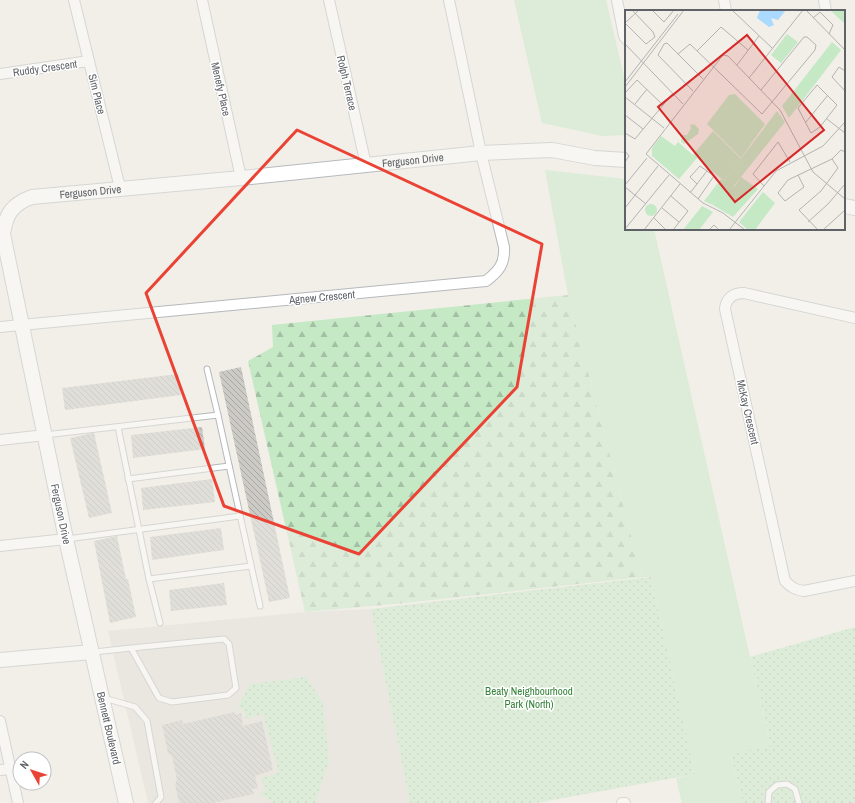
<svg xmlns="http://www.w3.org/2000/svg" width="855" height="803" viewBox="0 0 855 803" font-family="'Archivo Narrow',sans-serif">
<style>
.education{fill:#e1ded6}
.grass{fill:#c5e8c5}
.forest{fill:url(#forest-firs)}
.park{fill:url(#park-dots)}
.building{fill:url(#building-back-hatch)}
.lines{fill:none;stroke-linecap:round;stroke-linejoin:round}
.lane-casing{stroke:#b5b8bc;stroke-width:7}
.street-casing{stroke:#b5b8bc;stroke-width:12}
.secondary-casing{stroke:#b6babf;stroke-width:16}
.lane{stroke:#fff;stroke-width:5}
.street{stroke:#fff;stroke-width:10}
.secondary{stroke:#fff;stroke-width:14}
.marked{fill:none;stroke:#ea4335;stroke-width:3;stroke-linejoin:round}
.labels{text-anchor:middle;stroke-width:3;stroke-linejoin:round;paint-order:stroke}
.street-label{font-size:11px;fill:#5f6368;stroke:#fff}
.park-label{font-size:11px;fill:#348238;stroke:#fff}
.inset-road{fill:none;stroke:#b3b3b1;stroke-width:1}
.view{fill:#d62828;fill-opacity:0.15;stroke:#d62828;stroke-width:2}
.inset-edge{fill:none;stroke:#5f6368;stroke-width:2}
</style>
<defs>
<pattern id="forest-firs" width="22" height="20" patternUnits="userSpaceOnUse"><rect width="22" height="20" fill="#c5e8c5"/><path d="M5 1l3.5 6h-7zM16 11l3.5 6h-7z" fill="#a3c0a4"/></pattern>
<pattern id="park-dots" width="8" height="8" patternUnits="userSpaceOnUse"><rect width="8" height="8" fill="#c5e8c5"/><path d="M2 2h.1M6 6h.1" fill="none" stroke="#a3c0a4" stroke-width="1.8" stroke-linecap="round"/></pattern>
<pattern id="building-back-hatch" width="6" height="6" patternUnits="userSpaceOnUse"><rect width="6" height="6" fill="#cccac5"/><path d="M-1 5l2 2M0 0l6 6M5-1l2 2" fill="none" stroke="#a9a8a4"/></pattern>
</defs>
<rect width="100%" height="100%" fill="#f1efe8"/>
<polygon class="education" points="371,609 410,803 148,803 108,631 305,612"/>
<g class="grass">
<polygon points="514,0 606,0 626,85 626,135 602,136 542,123"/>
<polygon points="545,170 626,179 626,229 654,229 750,657 771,747 730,755 743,803 682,803 676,778 695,774 651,577 642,577 568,295"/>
</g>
<polygon class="forest" points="568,295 642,577 405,603 305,612 248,361 273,347 272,325"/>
<g class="park">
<polygon points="651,577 695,774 536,803 410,803 371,609"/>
<polygon points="855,627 855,803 743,803 730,754 771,746 750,657"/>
<polygon points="306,677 323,703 329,761 315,803 274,803 259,794 266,791 261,778 279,773 263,714 246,718 245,712 238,706 250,684"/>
</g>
<g class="building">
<polygon points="241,367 290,598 269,602 219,372"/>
<polygon points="178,374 181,395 65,410 62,388"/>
<polygon points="202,427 205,449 133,458 131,435"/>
<polygon points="94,433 112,513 89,518 70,438"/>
<polygon points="212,479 215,502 143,510 141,488"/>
<polygon points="221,528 224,550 152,560 150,537"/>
<polygon points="117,536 126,579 128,579 136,617 110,623 94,541"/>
<polygon points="224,583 227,605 171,611 169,590"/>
<polygon points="235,712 235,715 241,713 243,726 262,721 273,770 255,776 258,788 252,789 254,794 212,803 179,803 175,784 177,780 172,756 168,753 162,725 182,720 183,724"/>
</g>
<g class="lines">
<defs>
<g id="lane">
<polyline points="207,369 218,415 260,606"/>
<polyline points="118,427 149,579 160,623"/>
<polyline points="45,435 218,415"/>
<polyline points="128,479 229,466"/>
<polyline points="67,539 240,516"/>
<polyline points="149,579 251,566"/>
<polyline points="94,652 131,648 159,698 172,702 228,695 236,688 229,644 224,639 131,648"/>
<polyline points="104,698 135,707 147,721 161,797 156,803"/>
<polyline points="768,803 769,792 777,785 787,784 795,789 799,803"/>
</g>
<g id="street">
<polyline points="74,0 120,188"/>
<polyline points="202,0 241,178"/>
<polyline points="329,0 366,165"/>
<polyline points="617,0 624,36 626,39"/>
<polyline points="724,0 726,11"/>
<polyline points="824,0 826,11"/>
<polyline points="0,74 89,61"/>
<path d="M855,318L744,293C733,293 726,298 725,309L785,581C791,587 795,590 804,591L855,581"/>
<path d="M0,327L486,281C499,271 505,264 504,247L481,153L449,0"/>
<polyline points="0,440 45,435"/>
<polyline points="0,546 66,539"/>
<polyline points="0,721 18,803"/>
<polyline points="0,770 11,769"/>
<polyline points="622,803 625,803"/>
</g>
<g id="secondary">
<polyline points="844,206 855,208"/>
<polyline points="0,660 92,652"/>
<path id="s1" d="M126,803L66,539L3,234C6,214 12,204 32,197L241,178L481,153L552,150L595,158L626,160"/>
</g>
</defs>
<use href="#lane" class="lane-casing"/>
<use href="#street" class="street-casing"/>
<use href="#secondary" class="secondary-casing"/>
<use href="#lane" class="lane"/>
<use href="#street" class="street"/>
<use href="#secondary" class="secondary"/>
</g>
<path d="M0 0H855V803H0ZM297,130L542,244L517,387L359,554L224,506L146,293Z" fill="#f1efe8" fill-opacity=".55" fill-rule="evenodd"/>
<path class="marked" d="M297,130L542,244L517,387L359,554L224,506L146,293Z"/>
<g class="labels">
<g class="street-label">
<text transform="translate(45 68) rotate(-8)" y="4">Ruddy Crescent</text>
<text transform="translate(347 83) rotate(77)" y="4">Rolph Terrace</text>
<text transform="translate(221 89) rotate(77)" y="4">Menefy Place</text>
<text transform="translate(97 94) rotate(76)" y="4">Sim Place</text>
<text dy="4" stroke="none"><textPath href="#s1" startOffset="1015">Ferguson Drive</textPath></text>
<text dy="4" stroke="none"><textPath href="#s1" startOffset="691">Ferguson Drive</textPath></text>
<text transform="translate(322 297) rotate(-5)" y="4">Agnew Crescent</text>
<text transform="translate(748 412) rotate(77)" y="4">McKay Crescent</text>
<text transform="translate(61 514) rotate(78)" y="4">Ferguson Drive</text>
<text transform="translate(109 728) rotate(77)" y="4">Bennett Boulevard</text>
</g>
<g class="park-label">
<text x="529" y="695">Beaty Neighbourhood<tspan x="529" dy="13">Park (North)</tspan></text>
</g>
</g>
<g transform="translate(625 10)">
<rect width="220" height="220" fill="#f1efe8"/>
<path d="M205,0H219L220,14ZM207,32L216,40L164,108L157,96ZM152,101L160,112L108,177L104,174L88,195L79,191L96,169L99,171ZM77,196L88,202L74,220H58Z" fill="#c5e8c5"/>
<path d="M110,84L140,114L116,148L82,114L104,85Z" fill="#c5e8c5"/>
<path d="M162,24L173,32L156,53L146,45ZM69,114L74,119L73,124L59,134L56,132L57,125H62L66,118L65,115ZM88,121L116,149L99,171L72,148L54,169L27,146V138L36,126L50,136L53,132L68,145ZM116,167L133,179L108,207L88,195L104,173L109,177ZM138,182L150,193L130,220H123L114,212ZM20 200a6 6 0 1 1 12 0a6 6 0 1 1-12 0Z" fill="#c5e8c5"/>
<path d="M135,0H161L153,10L146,8L149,15L144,17L132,8Z" fill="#aadaff"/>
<path class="inset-road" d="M27,0L39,12L49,0M107,0L147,38M181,0L220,40M188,8L195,2L208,15L204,24M0,13L21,34L30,27L28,22L7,0M0,13L14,0M0,34L58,94M72,41L96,17L123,40M53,44L65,34L137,104L190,40L191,35L182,27H179L136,80M112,55L134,26M220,61L214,57L207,67L220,81M124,68L178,0M0,72L53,4M192,75L212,95L195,117L186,123L173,98ZM0,77L59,0M68,81L33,45L39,34L42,33L78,69M0,83L12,70L38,95M0,87L39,118M10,94L22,79M0,105L18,119M202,109L220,123M181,112L203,85M0,123L10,129L48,83M0,141L4,146L0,152M173,165L179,177L160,191L153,183L162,171L165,169L207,149L216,140L220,142M72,174L65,167L75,156L89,166L73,189M0,175L22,148M139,176L128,164L153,132L165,152M0,177L21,194M65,183L82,161M46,186L63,201L48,220M0,198L33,156M37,198L54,212M29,208L41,220M183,212L203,194L220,174M0,219L44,165M19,220L55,174M84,220L89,215L94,220M104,220L151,161L198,136L220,112M120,220L98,203L78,193L21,144L98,45L103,46L155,100L188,162L220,189M193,220L174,200L196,181L213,158L207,149M198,220L220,200"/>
<path class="view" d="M122,25L199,120L110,192L33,97Z"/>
<rect width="220" height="220" class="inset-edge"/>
</g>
<g transform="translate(32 771) rotate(309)"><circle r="19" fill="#ffffff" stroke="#bfc1c3"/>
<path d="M0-3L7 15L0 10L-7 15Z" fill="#ea4335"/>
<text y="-6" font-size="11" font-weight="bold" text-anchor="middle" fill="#5f6368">N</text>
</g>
</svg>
